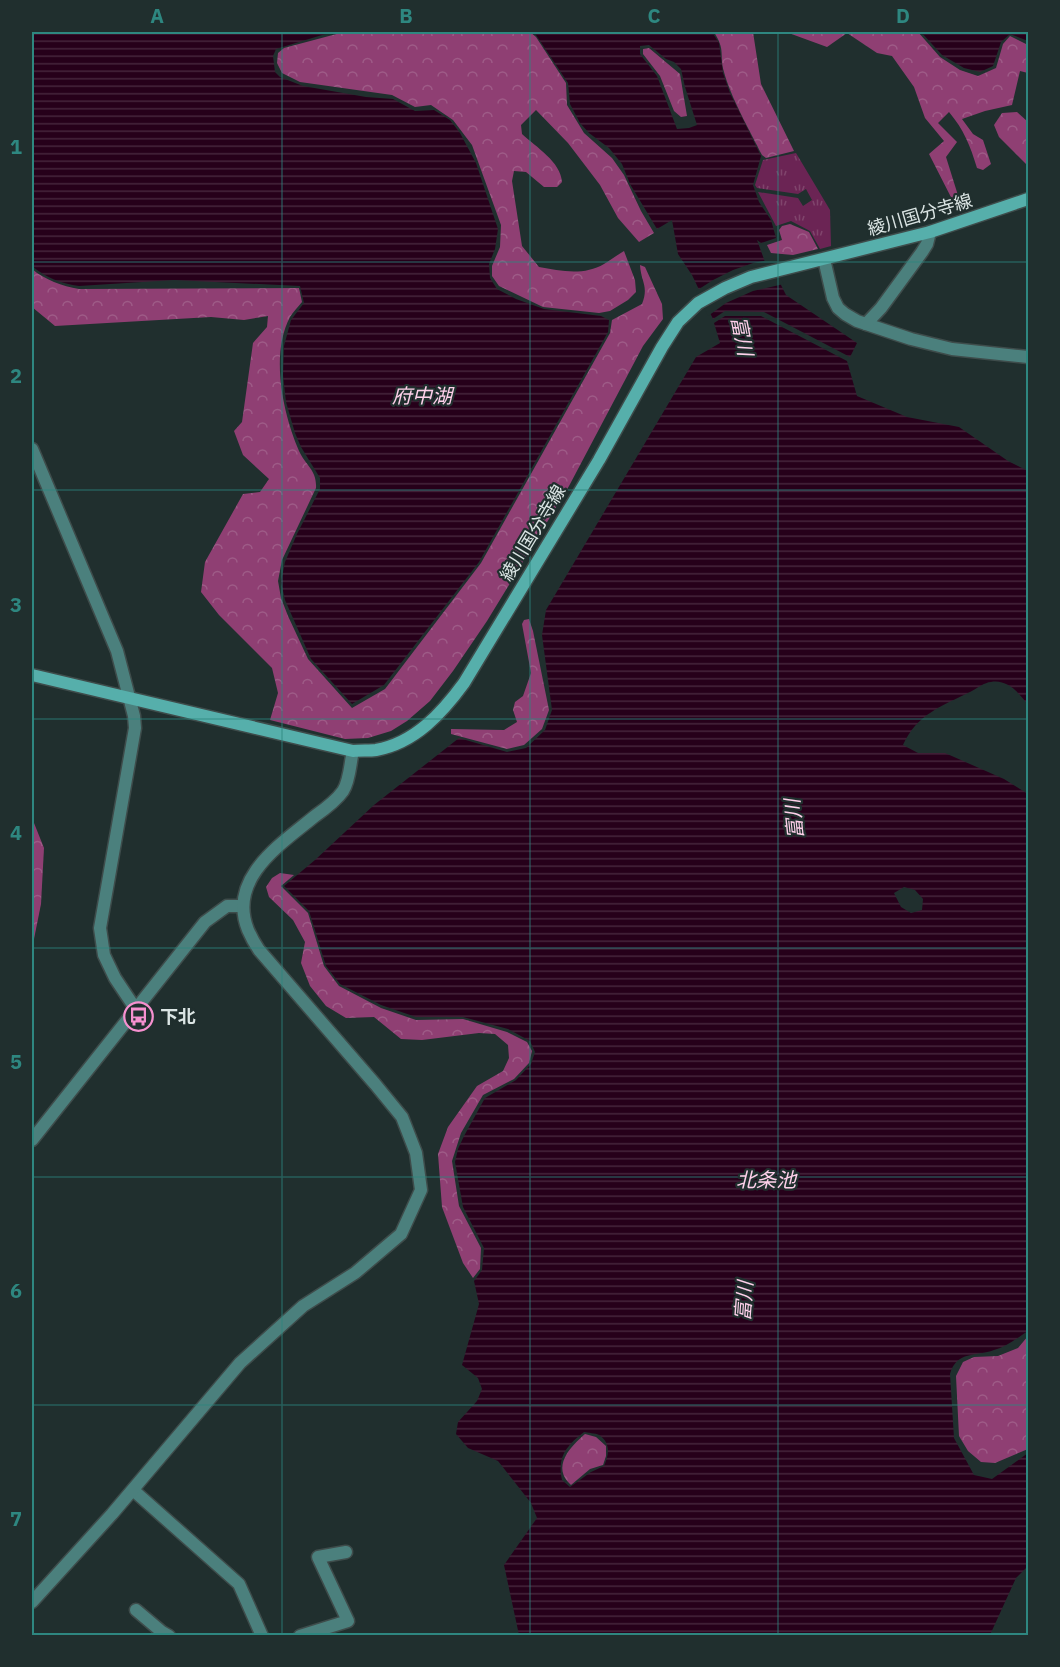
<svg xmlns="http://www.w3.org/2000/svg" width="1060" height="1667" viewBox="0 0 1060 1667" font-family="'IBM Plex Sans','Noto Sans JP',sans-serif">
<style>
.grass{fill:url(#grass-tufts)}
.forest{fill:url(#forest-crowns)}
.water{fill:url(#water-rules);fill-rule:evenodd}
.pier{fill:#202f2e}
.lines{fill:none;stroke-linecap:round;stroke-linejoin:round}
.minor-casing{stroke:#3e4c4b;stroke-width:15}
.tertiary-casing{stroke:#3e4c4b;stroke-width:15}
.secondary-casing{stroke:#3e4c4b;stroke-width:15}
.minor{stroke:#4b807d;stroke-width:12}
.tertiary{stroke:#4b807d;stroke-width:12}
.secondary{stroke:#56afab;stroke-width:12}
.grid{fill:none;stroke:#2e8780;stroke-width:1.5;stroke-opacity:0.55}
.labels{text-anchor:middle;stroke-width:4.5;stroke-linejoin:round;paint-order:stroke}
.street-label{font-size:18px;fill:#dbe5e4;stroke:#202f2e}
.poi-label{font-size:18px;font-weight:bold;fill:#dbe5e4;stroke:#202f2e;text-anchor:start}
.water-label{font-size:20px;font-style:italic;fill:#fed0ea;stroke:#202f2e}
.neatline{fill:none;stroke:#2e8780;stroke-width:2}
.grid-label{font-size:20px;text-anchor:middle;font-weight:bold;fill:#2e8780}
</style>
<defs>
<pattern id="grass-tufts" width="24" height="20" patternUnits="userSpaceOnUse" patternTransform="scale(1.5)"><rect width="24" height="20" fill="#6b2454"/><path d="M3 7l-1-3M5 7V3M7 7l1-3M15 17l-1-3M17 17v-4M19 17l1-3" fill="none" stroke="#80446c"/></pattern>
<pattern id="forest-crowns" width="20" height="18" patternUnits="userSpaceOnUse" patternTransform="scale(1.5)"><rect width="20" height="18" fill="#8f3f73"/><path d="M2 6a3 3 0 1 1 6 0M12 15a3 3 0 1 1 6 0" fill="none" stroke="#9e5b87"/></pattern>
<pattern id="water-rules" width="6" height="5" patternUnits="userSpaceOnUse" patternTransform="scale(1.5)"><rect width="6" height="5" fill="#26001a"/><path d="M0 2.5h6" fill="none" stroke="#45253b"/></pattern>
</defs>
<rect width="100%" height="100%" fill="#202f2e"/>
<polygon class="grass" points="796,153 830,210 831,246 820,249 810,231 791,221 776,226 758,192 798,198 803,206 812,200 806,189 798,194 757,188 755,185 763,160"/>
<g class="forest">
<path d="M344,32H530L536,37L566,83L567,105L584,133L612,158L624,175L641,211L654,233L639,242L618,218L600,185L568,143L536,110L521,125L522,134C536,147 561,162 562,182L557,187H544L526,172L514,171L512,181L522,246L539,267C560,271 584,276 604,264C611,260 617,255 624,251L635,280L636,292L628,300L610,311L599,313L543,307L499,286L492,276V266L500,247L501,225L472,145L453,120L431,105L415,107L392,95L300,82L282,73L277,63L278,53L284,48Z"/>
<path d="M714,32H753L761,84L794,151L766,158L762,155C750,131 731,98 724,72C719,54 726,51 714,32Z"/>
<path d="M786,32H918L940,57L960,70L978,76L996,68L1003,44L1010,36L1028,45V73L1020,71L1012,105L985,111L962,119L973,134L983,140L991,164L983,170L977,168C970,145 964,130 949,112L938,123L957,142L946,157L961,205L957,209L929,154L944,141L925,118L914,87L892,56L877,53L847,33L827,47Z"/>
<polygon points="649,48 680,74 687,116 681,117 674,111 660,76 643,54 643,49"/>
<polygon points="1017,112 1028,122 1028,166 999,137 994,125 1002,113"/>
<polygon points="790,224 809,232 818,249 793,255 771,253 767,245 782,240 779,230 782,226"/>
<path d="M640,265L645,267L662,304L663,319L643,346L569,486L487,621L453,671L430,701L407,721L391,731L368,738L345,739L270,720L278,693L272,668L219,615L201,592L205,562L243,494L260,492L269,479L243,455L234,431L242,422L253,343L267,327L268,316L244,320L211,317L55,326L32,307V269C45,280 62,286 79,289L299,288L302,302C298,307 293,312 290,317C270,355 283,414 299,451C306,466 317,470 316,488L282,560L278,581L281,598L288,616L308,659L352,708L385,689L481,563L610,333L612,320L642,304C649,286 641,282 640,265Z"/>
<polygon points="529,619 533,631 549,710 542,729 524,745 507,749 451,734 451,729 504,730 517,722 513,710 515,702 523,696 531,673 522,624 524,620"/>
<polygon points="32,818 44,848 41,904 32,949"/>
<polygon points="280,873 294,875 281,886 308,913 324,966 339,986 381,1008 416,1020 463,1019 507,1032 527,1042 532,1051 529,1063 514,1079 483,1095 461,1133 452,1161 459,1206 481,1248 480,1269 473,1278 463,1263 442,1207 438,1154 448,1127 477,1086 503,1071 509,1058 508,1045 495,1034 479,1033 422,1040 401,1039 374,1017 346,1018 326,1006 310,986 301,963 305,942 293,920 269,897 266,887 272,878"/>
<polygon points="1028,1336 1028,1449 995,1463 981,1462 968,1451 959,1436 956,1376 963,1362 974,1357 998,1356 1018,1348"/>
<path d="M585,1434L596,1437L606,1446V1456L603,1465L590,1469L571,1485C551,1467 570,1447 585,1434Z"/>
</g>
<g class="water">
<path d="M32,32H332L276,49L273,56L275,72L280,77L303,86L366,97L393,99L415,111L434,110L450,120L460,133L476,163L498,229L495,249L489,264L490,278L497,289L516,299L544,309L601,316L609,320L608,332L479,562L384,685L352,704L311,659L285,600L281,582L285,562L297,534L320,489V478L301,447L295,433L286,402L283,375L284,346L291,320L304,303L300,286L174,280L79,286C62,284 45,277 32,266Z"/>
<path d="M534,32H712L719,43L723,73L730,93L761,156L753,185L759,202L771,220L776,238L761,243L757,240L765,262L778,279L786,295L857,343L850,357L764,312L725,311L713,319L692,275L678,254L672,220L657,229L630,184L622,164L609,148L589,133L580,123L570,104L568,83ZM649,45L666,59L674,62L681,69L685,87L697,125L689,128L677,129L657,76L640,54V46Z"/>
<polygon points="921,32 1028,32 1028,41 1010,34 1001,42 993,66 980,72 964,68 942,55"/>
<path d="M725,316H761L847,361L857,396L907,417L959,427L1008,461L1028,471V705C1020,694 1008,679 991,682C985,682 976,689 970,692C942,706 917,714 903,745L918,753H945L1004,779L1028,794V1331C1019,1337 1006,1347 994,1350C976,1357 957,1350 950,1374L954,1438L974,1475L992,1479L1028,1453V1566L1016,1578L990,1635H519L504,1565L537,1518L531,1503L498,1461L468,1448L456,1434L458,1422L477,1401L482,1389L478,1378L462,1365L479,1304L474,1281L482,1270L484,1248L463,1207L455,1162L458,1149L464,1136L485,1098L516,1080L531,1064L535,1052L530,1041L508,1029L463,1017H416L381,1005L340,984L326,966L309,911L284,886L315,860L374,805L459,738L507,752L526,748L545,730L552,710L542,635L546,610L696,357L720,343L714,323ZM904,887L915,890L923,899L922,910L911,913L901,907L894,893ZM584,1432C588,1433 595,1433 599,1435C611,1443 609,1455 604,1466L591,1472L570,1487L562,1480C557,1457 566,1446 584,1432Z"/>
</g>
<polygon class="pier" points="768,260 784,284 753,291 726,303 708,316 696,291 713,280 733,270 753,263"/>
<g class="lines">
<defs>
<g id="minor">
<polyline points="824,259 833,298 838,308 845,314 857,321 911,339 952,349 1028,357"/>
<polyline points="866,324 881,308 922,252 927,244 930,232"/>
<polyline points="32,449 117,651 134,716 135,728 100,928 104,955 115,978 135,1008"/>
<polyline points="32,1140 205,922 227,906 243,906"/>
<polyline points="133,1490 239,1584 262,1636"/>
<polyline points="136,1610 162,1632 169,1636"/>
<polyline points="300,1636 348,1621 318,1557 346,1552"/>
</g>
<path id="tertiary" d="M32,1602L112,1514L240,1363L303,1306L355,1273L401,1234L421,1190L416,1153L402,1117L375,1084L259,950C255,944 251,937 248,930C227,878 281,844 315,816C325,809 336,801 343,791C350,780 350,763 353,751"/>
<path id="secondary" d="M32,675L353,751C361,750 369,751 376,750C415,743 442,713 464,683L599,460L662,347L678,322L698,303L725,288L751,277L930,232L1028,199"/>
</defs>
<use href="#minor" class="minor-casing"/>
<use href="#tertiary" class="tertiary-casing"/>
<use href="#secondary" class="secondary-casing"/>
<use href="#minor" class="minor"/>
<use href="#tertiary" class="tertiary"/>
<use href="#secondary" class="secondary"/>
</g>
<path class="grid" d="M282,32V1636M530,32V1636M778,32V1636M32,262H1028M32,490H1028M32,719H1028M32,948H1028M32,1177H1028M32,1405H1028"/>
<defs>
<symbol id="bus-ring" viewBox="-11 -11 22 22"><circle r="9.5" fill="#202f2e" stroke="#f690cf" stroke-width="1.5"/><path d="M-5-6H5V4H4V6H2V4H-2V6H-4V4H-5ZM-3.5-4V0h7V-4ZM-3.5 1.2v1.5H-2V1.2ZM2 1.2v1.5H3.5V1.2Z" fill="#f690cf"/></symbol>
</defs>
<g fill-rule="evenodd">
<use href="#bus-ring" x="122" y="1000" width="33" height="33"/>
</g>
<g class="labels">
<g class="street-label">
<text transform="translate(920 215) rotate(-16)" y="6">綾川国分寺線</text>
<text transform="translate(533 533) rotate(-59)" y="6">綾川国分寺線</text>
</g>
<g class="poi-label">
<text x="160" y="1023">下北</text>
</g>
<g class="water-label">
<text transform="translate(742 336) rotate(79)" y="7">富川</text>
<text x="422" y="403">府中湖</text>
<text transform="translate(794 819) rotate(-96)" y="7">富川</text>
<text x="766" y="1187">北条池</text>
<text transform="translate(744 1301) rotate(-86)" y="7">富川</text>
</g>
</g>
<rect width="1060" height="1667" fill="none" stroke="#202f2e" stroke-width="66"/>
<rect x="33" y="33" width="994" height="1601" class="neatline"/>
<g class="grid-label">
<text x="157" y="23">A</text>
<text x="406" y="23">B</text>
<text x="654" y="23">C</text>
<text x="903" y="23">D</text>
<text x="16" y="154">1</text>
<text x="16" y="383">2</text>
<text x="16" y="612">3</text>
<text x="16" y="840">4</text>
<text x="16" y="1069">5</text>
<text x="16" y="1298">6</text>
<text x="16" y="1526">7</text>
</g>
</svg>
